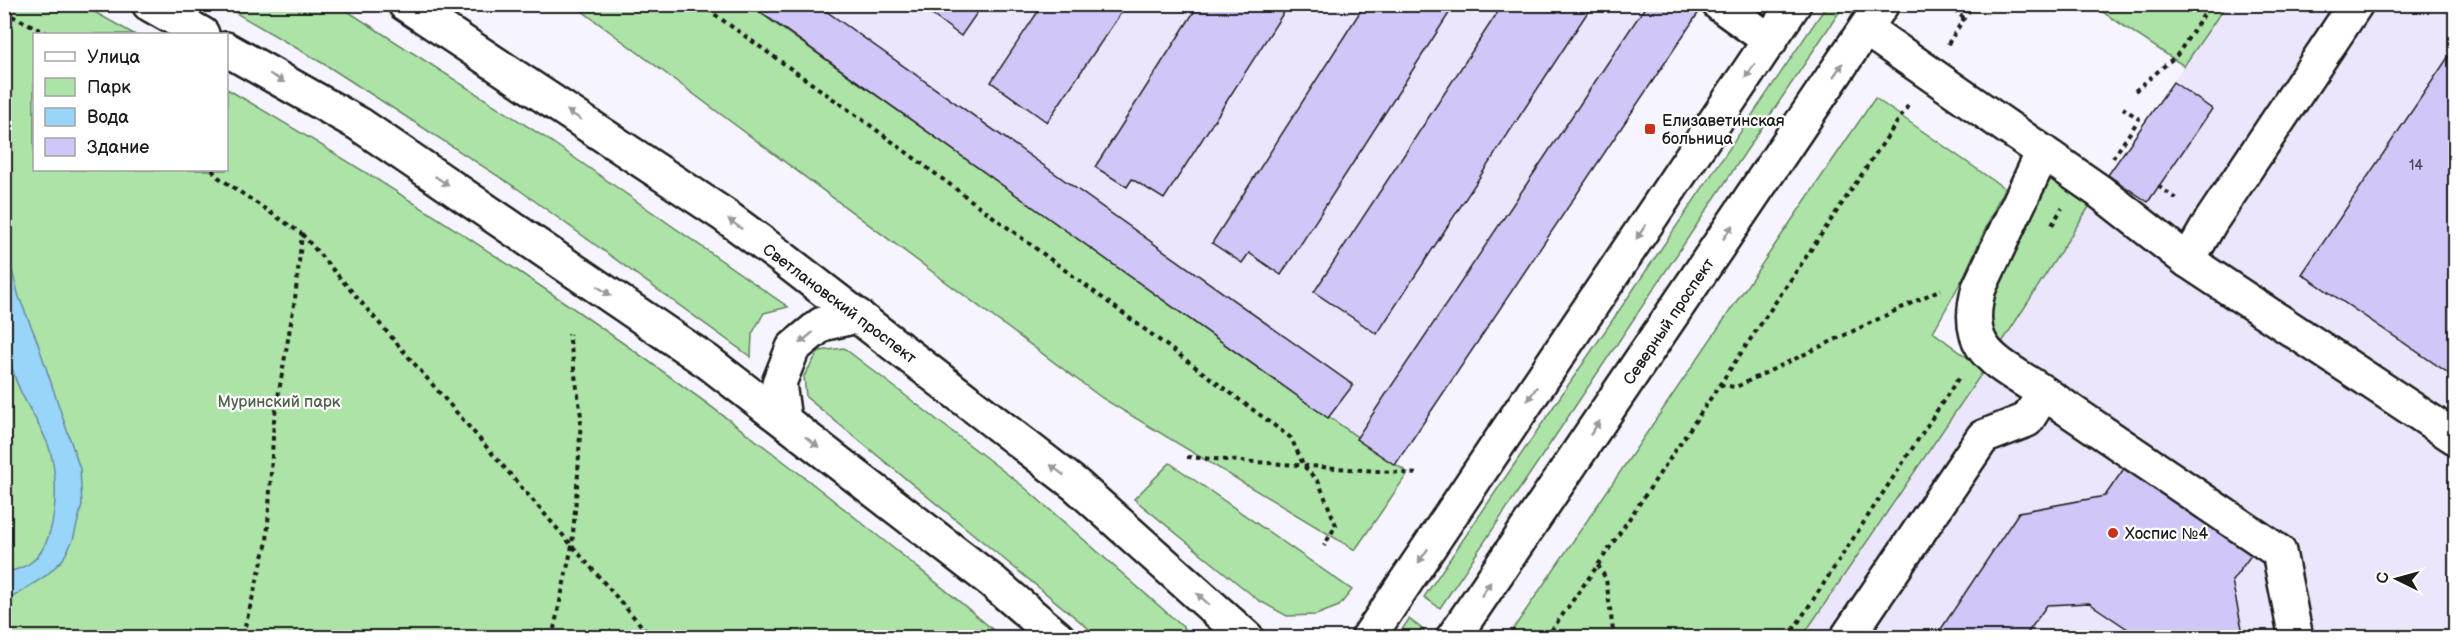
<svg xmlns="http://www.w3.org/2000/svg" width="2460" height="642" viewBox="0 0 2460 642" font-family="'Balsamiq Sans',sans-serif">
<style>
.built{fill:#ebe6fc}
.green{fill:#ace3a6;stroke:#648061;stroke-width:1.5}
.water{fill:#98d5f9;stroke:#668ba1;stroke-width:1.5}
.building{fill:#d1c6f8;stroke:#1c1c1c;stroke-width:1.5}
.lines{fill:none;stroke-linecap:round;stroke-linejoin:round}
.minor-casing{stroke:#1c1c1c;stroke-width:38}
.major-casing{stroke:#1c1c1c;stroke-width:38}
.path{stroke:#1c1c1c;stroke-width:4;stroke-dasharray:4.5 4.5;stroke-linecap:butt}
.minor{stroke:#fff;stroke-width:33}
.major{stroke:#fff;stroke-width:33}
.oneway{fill:#999}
.poi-dot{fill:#c8321e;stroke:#fff;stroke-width:2}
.labels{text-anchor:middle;stroke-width:4.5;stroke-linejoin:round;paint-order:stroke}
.number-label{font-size:14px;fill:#494653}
.poi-label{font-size:16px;fill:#1c1c1c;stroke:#fff;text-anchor:start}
.street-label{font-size:16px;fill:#1c1c1c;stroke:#fff}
.park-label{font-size:16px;fill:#4e624c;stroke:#fff}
</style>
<rect width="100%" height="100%" fill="#f6f4fe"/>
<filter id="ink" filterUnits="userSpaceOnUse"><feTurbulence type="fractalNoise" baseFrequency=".0167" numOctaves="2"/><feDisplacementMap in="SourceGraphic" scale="12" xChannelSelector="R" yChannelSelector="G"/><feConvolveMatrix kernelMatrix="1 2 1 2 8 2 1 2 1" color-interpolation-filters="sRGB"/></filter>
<g filter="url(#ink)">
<g class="built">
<polygon points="749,5 1704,5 1395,465"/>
<polygon points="2226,5 2455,5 2455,637 1802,638 1984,370 2108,175"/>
</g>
<g class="green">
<path d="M4,5H82L134,34H34V170H226L227,89C446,217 658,359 857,519C905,558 955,596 1001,637H5Z"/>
<polygon points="222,5 338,5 549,140 788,307 764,313 752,334 751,357 518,189 329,67"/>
<polygon points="574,5 749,5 1408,473 1355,550 1102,398"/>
<polygon points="1827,5 1844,5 1440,608 1424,597"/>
<polygon points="2092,5 2226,4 2226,5 2184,66"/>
<polygon points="1875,98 2004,188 1963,278 1933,332 1984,370 1802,637 1507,638"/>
<polygon points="2051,174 2091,204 2001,344 1989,320 1993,296"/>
<polygon points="844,348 1024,487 1191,634 1192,637 1099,637 806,397 804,376 819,351"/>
<polygon points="1170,463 1352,590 1339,606 1316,615 1287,616 1258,600 1134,499"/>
<polygon points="1409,619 1425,631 1421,637 1397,637"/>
</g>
<path class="water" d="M4,240L19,297L36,338L80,469L82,505L73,540L63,559L47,575L5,602V572C16,570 25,568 34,560C59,536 60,473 47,442C36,416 19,396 12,368C1,326 4,282 4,240Z"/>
<g class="building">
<polygon points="749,4 816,4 1353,385 1328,418"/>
<polygon points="917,4 983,4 961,36"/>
<polygon points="1043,4 1127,4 1047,122 991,82"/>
<polygon points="1199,4 1289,4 1164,199 1132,179 1127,187 1095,167"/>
<polygon points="1365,4 1455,4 1281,275 1249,253 1242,263 1212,243"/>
<polygon points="1503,4 1593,4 1377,334 1314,292"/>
<polygon points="1647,4 1687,4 1699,12 1395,465 1356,439"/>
<polygon points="2451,53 2456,56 2456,378 2302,274"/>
<polygon points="2173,82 2212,109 2148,202 2108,175"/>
<polygon points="2125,467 2252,554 2232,581 2244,638 2141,638 2089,603 2047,605 2024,638 1935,638 2019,512 2105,496"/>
</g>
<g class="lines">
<defs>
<g id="minor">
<polyline points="1719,4 1770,41"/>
<polyline points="1866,29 2099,191 2188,261 2456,438"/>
<polyline points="2188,261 2211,221 2356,4"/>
<polyline points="2044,393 2279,552 2296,638"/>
<path d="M1847,638L1983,437L2027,420L2044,393C1998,362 1961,352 1979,288L2043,152"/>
</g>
<g id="major">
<polyline points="149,4 202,34"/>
<polyline points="405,4 724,215 781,257 1076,485 1247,638"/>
<polyline points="226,49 359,124 708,362 993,582 1058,638"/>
<polyline points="784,420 779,383 793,348 822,324 858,316"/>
<polyline points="1368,638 1794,4"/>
<polyline points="1453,638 1882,4"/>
</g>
</defs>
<use href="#minor" class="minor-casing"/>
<use href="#major" class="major-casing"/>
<g class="path">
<polyline points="700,4 867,123 1291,438 1304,466 1319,483 1336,525 1324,546"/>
<polyline points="1946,4 1964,18"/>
<polyline points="4,12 49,34"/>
<polyline points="1948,44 1973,4"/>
<polyline points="2135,91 2177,55 2211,4"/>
<polyline points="2113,158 2139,119 2123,108"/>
<polyline points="212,170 218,177 302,234 295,299 274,420 267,542 242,638"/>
<polyline points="2158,186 2180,201"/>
<polyline points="2052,225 2062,208"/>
<polyline points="302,234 652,638"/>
<polyline points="1720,385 1736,387 1941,289"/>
<polyline points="1187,457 1418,474"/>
<polyline points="1598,565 1606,579 1614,638"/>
<polyline points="552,638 572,546 578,474 581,416 569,334"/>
<polyline points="1546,638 1598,565 1910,103"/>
<polyline points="1788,638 1959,377"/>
</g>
<use href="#minor" class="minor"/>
<use href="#major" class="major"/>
</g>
<defs><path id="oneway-solid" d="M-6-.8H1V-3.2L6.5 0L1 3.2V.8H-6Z" transform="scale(1.5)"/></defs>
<g class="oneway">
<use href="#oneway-solid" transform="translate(1838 70) rotate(-56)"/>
<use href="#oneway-solid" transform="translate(1750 71) rotate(124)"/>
<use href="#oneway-solid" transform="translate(277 78) rotate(30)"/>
<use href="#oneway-solid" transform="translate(574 115) rotate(-146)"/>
<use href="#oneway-solid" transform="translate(442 181) rotate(34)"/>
<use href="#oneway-solid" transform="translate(735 224) rotate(-144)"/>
<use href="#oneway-solid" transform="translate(1641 232) rotate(124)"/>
<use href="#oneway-solid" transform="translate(1728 232) rotate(-56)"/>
<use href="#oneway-solid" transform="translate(604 291) rotate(34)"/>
<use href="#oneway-solid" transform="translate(806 338) rotate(140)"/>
<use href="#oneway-solid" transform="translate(1532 394) rotate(124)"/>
<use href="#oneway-solid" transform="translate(1595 428) rotate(-56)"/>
<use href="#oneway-solid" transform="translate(812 442) rotate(38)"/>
<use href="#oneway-solid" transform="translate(1057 470) rotate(-142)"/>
<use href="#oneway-solid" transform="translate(1423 556) rotate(124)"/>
<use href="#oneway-solid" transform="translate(1486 589) rotate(-56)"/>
<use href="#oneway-solid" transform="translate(1203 599) rotate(-138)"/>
</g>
</g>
<g class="poi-dot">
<rect x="1644" y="123" width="12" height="12" rx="3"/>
<circle cx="2113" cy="533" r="6"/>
</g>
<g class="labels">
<g class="number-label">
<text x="2416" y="170">14</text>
</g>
<g class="poi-label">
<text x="1662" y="126">Елизаветинская<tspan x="1662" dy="18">больница</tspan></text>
<text x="2125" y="539">Хоспис №4</text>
</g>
<g class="street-label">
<text transform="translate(840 303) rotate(37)" y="6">Светлановский проспект</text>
<text transform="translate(1668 321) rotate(-56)" y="6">Северный проспект</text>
</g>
<g class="park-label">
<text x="279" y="407">Муринский парк</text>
</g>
</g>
<rect width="2460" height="642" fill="none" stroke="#fff" stroke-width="24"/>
<rect x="12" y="12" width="2436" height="618" fill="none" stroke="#1c1c1c" stroke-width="2" filter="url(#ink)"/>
<rect x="33" y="33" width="195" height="138" fill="#ffffff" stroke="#a4a4a4" stroke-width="1.5"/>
<rect x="45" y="52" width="30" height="9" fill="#ffffff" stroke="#a4a4a4" stroke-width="1.5"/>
<text x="87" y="63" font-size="18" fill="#1c1c1c">Улица</text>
<rect x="45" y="78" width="30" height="18" fill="#ace3a6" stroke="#a4a4a4" stroke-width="1.5"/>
<text x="87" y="93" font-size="18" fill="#1c1c1c">Парк</text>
<rect x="45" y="108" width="30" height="18" fill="#98d5f9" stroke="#a4a4a4" stroke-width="1.5"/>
<text x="87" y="123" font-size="18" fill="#1c1c1c">Вода</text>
<rect x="45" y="138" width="30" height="18" fill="#d1c6f8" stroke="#a4a4a4" stroke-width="1.5"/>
<text x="87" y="153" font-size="18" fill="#1c1c1c">Здание</text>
<g transform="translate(2397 579) rotate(275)" stroke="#ffffff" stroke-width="4.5" paint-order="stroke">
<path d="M0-4.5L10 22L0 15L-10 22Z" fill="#1c1c1c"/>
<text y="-9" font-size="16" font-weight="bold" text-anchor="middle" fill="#1c1c1c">С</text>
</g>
</svg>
